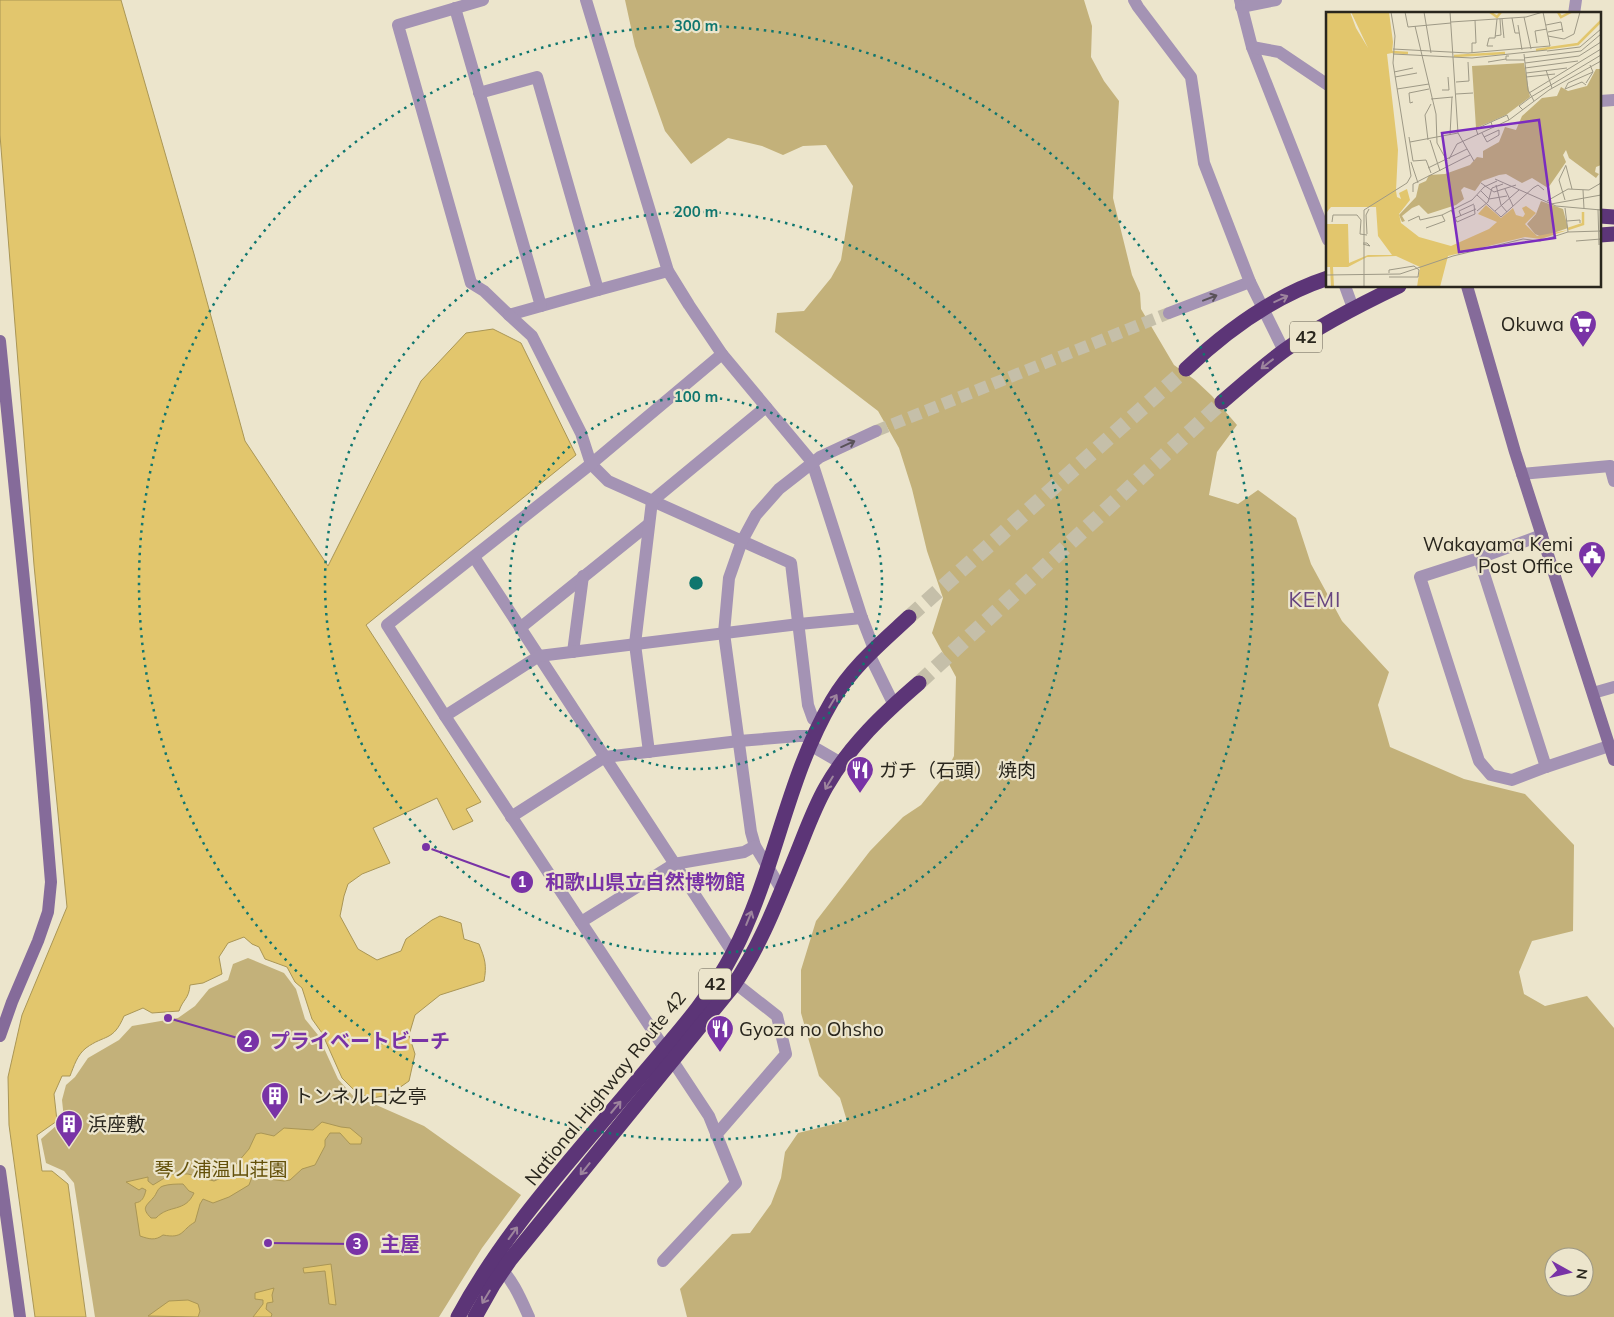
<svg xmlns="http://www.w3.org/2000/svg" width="1614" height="1317" viewBox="0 0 1614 1317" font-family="Mulish,'Noto Sans JP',sans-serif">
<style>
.green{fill:#c3b17a;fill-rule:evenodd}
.water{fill:#e2c66d;stroke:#aa9655;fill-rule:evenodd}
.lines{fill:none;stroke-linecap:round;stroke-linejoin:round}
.street-tunnel{stroke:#c5bfa9;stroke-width:12;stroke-dasharray:12 6;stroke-linecap:butt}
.highway-tunnel{stroke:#c5bfa9;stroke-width:15;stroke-dasharray:15 8;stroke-linecap:butt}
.street{stroke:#a493b4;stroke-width:12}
.secondary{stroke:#856b9a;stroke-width:12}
.highway{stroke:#5c3577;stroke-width:15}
.oneway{stroke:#5a5259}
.oneway2{stroke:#9d849d}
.ring{fill:none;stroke:#0f766e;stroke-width:2.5;stroke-dasharray:2.5 5}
.labels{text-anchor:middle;stroke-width:4.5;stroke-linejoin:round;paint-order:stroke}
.shield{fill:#ece5cc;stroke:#645f52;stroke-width:1}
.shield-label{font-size:18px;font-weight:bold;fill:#29261d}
.poi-label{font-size:19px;fill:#29261d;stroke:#ece5cc;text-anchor:start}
.street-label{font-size:19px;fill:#29261d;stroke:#ece5cc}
.park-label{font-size:19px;fill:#635009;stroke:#ece5cc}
.quarter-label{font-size:21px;letter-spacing:1px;fill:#674580;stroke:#ece5cc}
.inset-river{fill:none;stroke:#e2c66d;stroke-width:2.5}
.inset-road{fill:none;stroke:#9e9986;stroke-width:1}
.view{fill:#7b2cbf;fill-opacity:0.15;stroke:#7b2cbf;stroke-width:2.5}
.inset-edge{fill:none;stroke:#29261d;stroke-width:2.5}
.centre{fill:#0f766e;stroke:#ece5cc;stroke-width:2.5}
.ring-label{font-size:15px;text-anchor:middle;font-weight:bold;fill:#0f766e;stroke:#ece5cc;stroke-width:4.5;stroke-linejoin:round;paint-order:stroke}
.leader{fill:none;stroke:#7933a6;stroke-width:2}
.callout-dot{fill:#7933a6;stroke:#ece5cc;stroke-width:2}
.mark-label{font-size:15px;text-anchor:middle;font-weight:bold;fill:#fff}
.callout-label{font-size:20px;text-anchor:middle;font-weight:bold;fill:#7933a6;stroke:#ece5cc;stroke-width:4.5;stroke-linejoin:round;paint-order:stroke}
</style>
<rect width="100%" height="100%" fill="#ece5cc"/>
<g class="green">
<path d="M625,0H1084L1092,26L1091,57L1104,81L1119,101L1113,198L1132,275L1140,293L1141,309L1174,365L1195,380L1212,396L1237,425L1217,452L1209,495L1238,504L1258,490L1296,518L1311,564L1342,621L1389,672L1378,705L1390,747L1464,779L1525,794L1574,845L1573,931L1532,941L1519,972L1524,994L1545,1006L1587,996L1614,1028V1317H687L680,1289L732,1234L750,1233L771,1204L781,1178L785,1152L798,1133L847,1121L840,1098L819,1076L801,1013V970L816,921L870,851L903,817L921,805L943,778L954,756L956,677L932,633L943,598L927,551L912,489L899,448L878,411L775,332L777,313L804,311L831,278L841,260L853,186L826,145L803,146L783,155L762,146L728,138L691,164L665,131L635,46ZM1554,1257H1584V1287H1554Z"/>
<polygon points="248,958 284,973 296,989 305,1019 318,1035 338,1079 354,1097 374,1104 424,1126 521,1195 482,1248 439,1317 95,1317 74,1183 64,1171 46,1163 41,1139 64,1119 62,1100 66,1085 75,1077 88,1058 119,1040 132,1026 178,1018 195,1006 209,989 228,980 233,964"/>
</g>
<g class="water">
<path d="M0,0H121L194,254L245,441L328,566L421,381L466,333L493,329L521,343L576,455L366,625L481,802L466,809L473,821L453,830L437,798L373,828L390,863L362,874L348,884L344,896L340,916L358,949L377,960L401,951L406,939L432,920L440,916L461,923L464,939L479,944C485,959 487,965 484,981L440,995L415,1015L409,1035L415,1054L409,1081L389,1095L372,1098L357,1093L342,1078L322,1033L312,1019L302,988L295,982L287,967L265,959L259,947L252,944L244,937L228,943L219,957L222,974L203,983L190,985C189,999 183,999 179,1011L152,1013L143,1008L124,1016C113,1042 105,1034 86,1048C77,1055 74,1066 70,1076H62L54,1094L57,1121L37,1135L42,1171H52L68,1184L86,1317H35L9,1125L8,1077L22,1015L67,907L34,565L0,135Z"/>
<path d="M322,1122L341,1127L350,1128L362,1138L361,1144H350L340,1133H330L325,1140V1146L315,1165L302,1169L290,1180L284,1181L269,1179L256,1173L252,1177L249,1185L229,1197L213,1203L203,1199L200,1204L195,1222C181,1230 184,1239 163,1235C155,1241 149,1239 140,1236L135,1203C142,1202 144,1198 146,1190L142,1188L139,1190L126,1182L148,1177V1181L153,1185L171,1174H188L214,1181L226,1176L249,1149L256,1134L261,1133L274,1136L284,1128L313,1130ZM183,1184L189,1191L194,1193C185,1213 169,1204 156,1218H151C141,1208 146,1206 153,1198C157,1194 157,1188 163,1186C169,1184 177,1184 183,1184Z"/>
<polygon points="331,1264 336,1305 329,1304 325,1271 304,1273 303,1268"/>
<polygon points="274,1288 272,1295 273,1302 267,1303 266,1309 272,1314 271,1317 253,1317 263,1304 263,1300 255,1299 255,1293"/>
<polygon points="188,1300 198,1304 200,1311 198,1317 148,1316 169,1301"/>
</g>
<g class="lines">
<polyline class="street-tunnel" points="876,431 1169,313"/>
<g class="highway-tunnel">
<polyline points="909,617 1186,369"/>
<polyline points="919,683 1222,402"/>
</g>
<g class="street">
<polyline points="483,0 398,25 471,283 484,291 509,315 598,290"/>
<polyline points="586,0 668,271 689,305 722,354 812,462 862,618 874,649"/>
<polyline points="1134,0 1138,7 1191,77 1204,163 1250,282 1284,351"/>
<polyline points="1240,0 1252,47 1328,240"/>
<polyline points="1241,7 1276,0"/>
<polyline points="455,8 541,306"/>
<polyline points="1574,14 1576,0"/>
<polyline points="1252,47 1279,52 1328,85"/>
<polyline points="479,93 537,77 598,290 668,271"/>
<polyline points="1600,101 1614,100"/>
<polyline points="1345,286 1353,308"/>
<polyline points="1169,313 1250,282"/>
<polyline points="509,315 532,336 581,433 591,464 608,481 791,563 808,705 813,719 820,723"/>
<polyline points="1522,474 1610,466 1614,481"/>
<polyline points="1542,535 1479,558 1420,577 1479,761 1491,775 1512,780 1546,767"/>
<polyline points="474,557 733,953"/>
<polyline points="1479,558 1546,767 1609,746"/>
<polyline points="520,628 649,524"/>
<polyline points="573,652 583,576"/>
<polyline points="869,654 894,705"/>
<polyline points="1593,693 1614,687"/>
<polyline points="445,716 539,656 799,624 862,618"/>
<polyline points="810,745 841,763"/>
<polyline points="649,752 635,644 652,501 766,407"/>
<polyline points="511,817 605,757 739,741 799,736 814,736"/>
<polyline points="782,890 755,846 751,832 724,633 729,578 742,541 756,515 779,489 820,457 876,431"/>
<polyline points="581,922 674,864 744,852 755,846"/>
<polyline points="716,1135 786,1054 777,1016 735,983"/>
<polyline points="663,1261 736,1183 709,1116 445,716 387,625 591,464 722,354"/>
<path d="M497,1264C513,1280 520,1297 529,1317"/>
</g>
<g class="secondary">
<polyline points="1467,286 1515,452 1614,760"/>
<polyline points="0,341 36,700 51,882 48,912 38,941 12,1002 0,1036"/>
<polyline points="0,1171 20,1317"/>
</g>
<g class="highway">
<polyline points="1600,216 1614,217"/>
<polyline points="1600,235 1614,234"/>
<path d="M1186,369C1227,330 1273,296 1328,278"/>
<path d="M1222,402C1243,384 1263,366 1285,350C1320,325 1359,305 1399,286"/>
<path d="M458,1317C506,1228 578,1152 642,1075C675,1036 710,998 733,953C775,873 786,779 832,701C852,667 881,643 909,617"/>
<path d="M475,1317L493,1285L510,1260L733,986C761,945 778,899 797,853C806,831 814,808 826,787C850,745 883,714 919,683"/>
</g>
</g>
<defs><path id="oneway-shaft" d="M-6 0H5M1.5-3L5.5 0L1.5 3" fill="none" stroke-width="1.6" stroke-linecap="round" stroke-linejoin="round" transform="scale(1.25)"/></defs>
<g class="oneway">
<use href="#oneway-shaft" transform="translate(1210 298) rotate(-21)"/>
<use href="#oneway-shaft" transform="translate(848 444) rotate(-24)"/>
</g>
<g class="oneway2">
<use href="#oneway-shaft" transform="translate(1281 299) rotate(-25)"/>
<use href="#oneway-shaft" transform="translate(1267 364) rotate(142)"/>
<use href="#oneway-shaft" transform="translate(833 701) rotate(-59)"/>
<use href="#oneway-shaft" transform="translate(829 783) rotate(121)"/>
<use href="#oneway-shaft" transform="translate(749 918) rotate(-68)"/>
<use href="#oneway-shaft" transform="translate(616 1107) rotate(-50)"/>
<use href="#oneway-shaft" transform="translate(585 1169) rotate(129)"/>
<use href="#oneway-shaft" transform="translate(513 1233) rotate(-54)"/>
<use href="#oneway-shaft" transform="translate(486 1297) rotate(121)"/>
</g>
<g class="ring">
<circle cx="696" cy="583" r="186"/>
<circle cx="696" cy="583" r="371"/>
<circle cx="696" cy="583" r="557"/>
</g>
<defs>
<symbol id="supermarket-pin" viewBox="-11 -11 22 30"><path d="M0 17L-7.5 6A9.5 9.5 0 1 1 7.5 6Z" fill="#7933a6" stroke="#ece5cc"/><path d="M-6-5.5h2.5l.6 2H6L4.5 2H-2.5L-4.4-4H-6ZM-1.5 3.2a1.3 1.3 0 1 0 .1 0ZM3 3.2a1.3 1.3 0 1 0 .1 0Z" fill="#fff"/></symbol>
<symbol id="civic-pin" viewBox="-11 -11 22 30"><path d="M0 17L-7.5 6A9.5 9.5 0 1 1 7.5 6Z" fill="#7933a6" stroke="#ece5cc"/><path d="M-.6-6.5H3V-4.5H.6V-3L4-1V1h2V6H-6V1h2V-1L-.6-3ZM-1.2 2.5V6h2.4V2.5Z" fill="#fff"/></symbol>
<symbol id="restaurant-pin" viewBox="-11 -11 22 30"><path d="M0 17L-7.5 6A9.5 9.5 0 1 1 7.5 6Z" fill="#7933a6" stroke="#ece5cc"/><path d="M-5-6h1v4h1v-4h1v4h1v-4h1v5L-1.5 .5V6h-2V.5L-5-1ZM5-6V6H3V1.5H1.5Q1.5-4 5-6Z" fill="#fff"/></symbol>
<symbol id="building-pin" viewBox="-11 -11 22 30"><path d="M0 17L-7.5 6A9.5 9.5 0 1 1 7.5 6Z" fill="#7933a6" stroke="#ece5cc"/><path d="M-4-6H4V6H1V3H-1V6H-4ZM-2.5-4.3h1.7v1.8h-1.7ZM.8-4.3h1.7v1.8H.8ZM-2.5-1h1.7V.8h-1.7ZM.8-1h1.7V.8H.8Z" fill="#fff"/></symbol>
</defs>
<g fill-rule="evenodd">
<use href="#supermarket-pin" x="1567" y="308" width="32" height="43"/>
<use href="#civic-pin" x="1576" y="539" width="32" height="43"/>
<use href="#restaurant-pin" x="844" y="754" width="32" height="43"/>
<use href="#restaurant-pin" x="704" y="1013" width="32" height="43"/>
<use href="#building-pin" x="259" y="1080" width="32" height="43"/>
<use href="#building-pin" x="53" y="1108" width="32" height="43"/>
</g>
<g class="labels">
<g class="shield">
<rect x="1290" y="321.5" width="32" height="31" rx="4"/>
<rect x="699" y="968.5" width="32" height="31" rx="4"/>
</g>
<g class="shield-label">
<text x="1306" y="343">42</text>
<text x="715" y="990">42</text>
</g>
<g class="poi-label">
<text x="1564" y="331" text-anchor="end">Okuwa</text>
<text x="1573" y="551" text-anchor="end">Wakayama Kemi<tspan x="1573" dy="22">Post Office</tspan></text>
<text x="879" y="777">ガチ（石頭） 焼肉</text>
<text x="739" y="1036">Gyoza no Ohsho</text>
<text x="294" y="1103">トンネル口之亭</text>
<text x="88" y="1131">浜座敷</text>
</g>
<g class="street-label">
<text transform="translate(605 1088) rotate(-51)" y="7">National Highway Route 42</text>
</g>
<g class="park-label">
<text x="221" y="1176">琴ノ浦温山荘園</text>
</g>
<g class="quarter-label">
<text x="1315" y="607">KEMI</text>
</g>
</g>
<g transform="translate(1326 12)">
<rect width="275" height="275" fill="#ece5cc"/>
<path d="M198,51L204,85L180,103L150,116L146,54ZM270,57H275V153L270,155L269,160L273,162L270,166L243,146L240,138L237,143L240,150L222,176L206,166L196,171L180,162L173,163L156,169L149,179L138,175L135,178L138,187L130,193L102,202L93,193L86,196L76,204L79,209L76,210L73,203L90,185L93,172L100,169L103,163L119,162L144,153L151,145L157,146V139L173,130L179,115L190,118L196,104L216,86L231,84L235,75L242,79L261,74ZM215,189L237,197L242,216L216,225L209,222L201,212L210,202Z" fill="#c3b17a"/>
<path d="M0,0H24L30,16L42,36L25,0H63L67,30L66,41L61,42L72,138L70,179L71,185L75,187L73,181L81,177L84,188L73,202L75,211L93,225L125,234L163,217L171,210L152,202L160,193L175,206L187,196L190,203L197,205L199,202L196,196L200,194L210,201L199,212L211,224L242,218L215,227L199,225L122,244L114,275H91L94,255L70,244L41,245L22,255H7L8,275H5L4,255H0V212H22L23,251L42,243H66L52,224L50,195H5L1,200Z" fill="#e2c66d"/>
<path class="inset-river" d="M164,0L171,5L175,0M232,0L235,5L245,0M210,38L252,32L275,9M66,40L82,41M128,44L179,41M242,217L257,212V200"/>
<path class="inset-road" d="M79,0L82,15L125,11M98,0L105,41M124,0L132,121L148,149M217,0L224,34M198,5L205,37M186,6L189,21H193M176,7L178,26M125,10L200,5L217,0M192,13L196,38M220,13L235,10L237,20M89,14L110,102L111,131L121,149M222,20L237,17M169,24L175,23L174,7M222,24L238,27L248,22L254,0M211,31L209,19L221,17M167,34H161L163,26H169L171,7M67,37L142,41L224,34M221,39L254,35L275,17M146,41V31H150L149,8M67,42L146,46L221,38M198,42L202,78L208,89M183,44H180V48H199M198,46L255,39L275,22M162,50L180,47M199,51L253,44L275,30M199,56L252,49M220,58L226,76M68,60L87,56M200,61L241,56M69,65L91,61M200,65L229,62M130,70L143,69L142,50M242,71L239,77L256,70L260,73M242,71L267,60M260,71L267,60L264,53M71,77L103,72M116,78H123L122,65M203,81L275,37M130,82L147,81M205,85L275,43M105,87L127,85M87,90L84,91L83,81L103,77M197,98L193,94L205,85M165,110L181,103L183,108M156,121L161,130L173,123V118M124,123L126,85M152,123L150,117L165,110L167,116M83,125L87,149L100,148L105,161M158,125L173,118M102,128L99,103L105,92M104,128L114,159M84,130L132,121M123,147L131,132L183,108L223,78L275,49M85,150L92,171M240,154L246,177M102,156L141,137M169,167L230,194L275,198M155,171L168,180L190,173M170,173L175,193L181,200M179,177L187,194M257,178L258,197M155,179L163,187L181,184M87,180V172L144,143M151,183L175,205L207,176L212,173L218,178M239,188L233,168L240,153M221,189L242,177L263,178L275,171M225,192L275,183M239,196L242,220M272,197L273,233M38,198L81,171L85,164L67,51L69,24L65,0M125,198L131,210L149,202L148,193M151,199L162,190L166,176L177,172M169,199L193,178M135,204L133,199L148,192M129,206L150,197M82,209L93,204L94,208L116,203L146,188L158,175L171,169M241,209L254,208V211M6,210L7,203H31L35,208L34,222L41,223M100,216L119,209L116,203M41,222L40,203L43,197M250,229L275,227M37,231H41L44,234L37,232M63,261V258L88,254L93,258L92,265H63M0,263L74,262L127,244L197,227L214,229L242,220L275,219M38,275V198"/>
<path class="view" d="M213,108L229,226L133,240L116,121Z"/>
<rect width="275" height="275" class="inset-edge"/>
</g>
<circle cx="696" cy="583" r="8" class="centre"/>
<g class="ring-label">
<text x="696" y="31">300 m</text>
<text x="696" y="217">200 m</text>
<text x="696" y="402">100 m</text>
</g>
<path class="leader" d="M426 847L522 882M168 1018L248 1041M268 1243L357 1244"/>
<g class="callout-dot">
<circle cx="426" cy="847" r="5"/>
<circle cx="168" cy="1018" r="5"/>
<circle cx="268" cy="1243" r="5"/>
<circle cx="522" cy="882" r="12"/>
<circle cx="248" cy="1041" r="12"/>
<circle cx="357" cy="1244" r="12"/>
</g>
<g class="mark-label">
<text x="522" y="887">1</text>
<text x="248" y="1047">2</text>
<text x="357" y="1249">3</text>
</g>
<g class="callout-label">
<text x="645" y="889">和歌山県立自然博物館</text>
<text x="360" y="1048">プライベートビーチ</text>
<text x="400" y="1251">主屋</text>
</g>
<g transform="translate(1569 1272) rotate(98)"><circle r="24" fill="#ece5cc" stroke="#9e9986"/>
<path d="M0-4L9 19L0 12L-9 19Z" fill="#7933a6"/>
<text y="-8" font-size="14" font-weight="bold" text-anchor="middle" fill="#29261d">N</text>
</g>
</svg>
